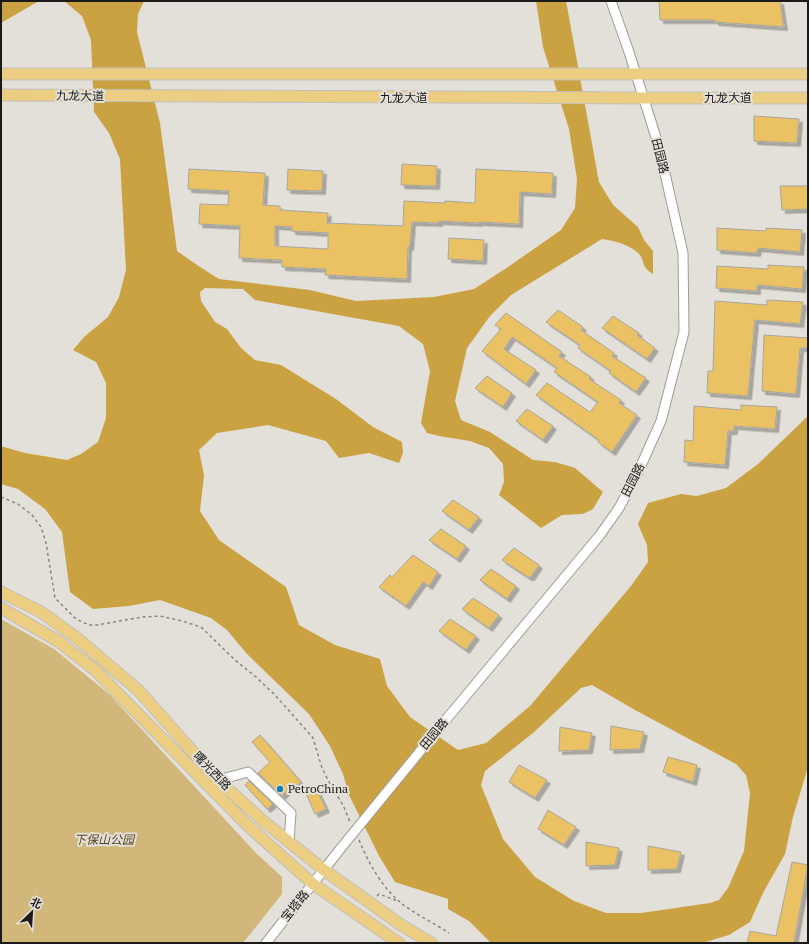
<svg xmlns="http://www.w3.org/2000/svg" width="809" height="944" viewBox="0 0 809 944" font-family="'PT Serif','Noto Sans SC',serif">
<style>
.green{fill:#d2b77a}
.water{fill:#caa242;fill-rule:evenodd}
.building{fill:#eac264;stroke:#a8a59f;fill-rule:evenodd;filter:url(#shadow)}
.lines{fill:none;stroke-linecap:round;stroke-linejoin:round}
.minor-casing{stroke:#9f9c95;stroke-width:11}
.major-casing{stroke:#bfbfbe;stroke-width:13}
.path{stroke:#878581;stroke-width:1.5;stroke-dasharray:3 3;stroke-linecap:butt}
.minor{stroke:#fff;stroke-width:9}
.major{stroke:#ecce83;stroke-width:11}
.minor-bridge-casing{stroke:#9f9c95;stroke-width:11;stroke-linecap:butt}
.minor-bridge{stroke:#fff;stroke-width:9}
.poi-dot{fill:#217caa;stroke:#e3e0d9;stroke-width:1.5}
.labels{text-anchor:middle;stroke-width:4;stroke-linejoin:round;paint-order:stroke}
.street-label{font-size:12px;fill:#1b1a18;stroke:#e3e0d9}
.poi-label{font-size:12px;fill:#1b1a18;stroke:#e3e0d9;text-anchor:start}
.park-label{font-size:12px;font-style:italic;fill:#56451d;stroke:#e3e0d9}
</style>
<defs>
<filter id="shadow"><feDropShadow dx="3.5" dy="3.5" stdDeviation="0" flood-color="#0004"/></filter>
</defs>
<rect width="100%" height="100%" fill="#e3e0d9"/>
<polygon class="green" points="1,619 54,649 109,694 256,853 282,877 282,894 243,943 1,943"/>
<g class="water">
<polygon points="1,1 39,1 1,23"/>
<path d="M64,1H144L138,14L137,32L160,123L177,251L200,267L219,279L310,290L356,301L434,297L474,289L508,267L561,230L575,208L577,179L569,129L543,47L536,1H566L599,182L613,205L638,227L644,240L653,251V274C640,266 646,262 639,254C629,244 615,241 602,239L511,295L490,316L467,348L455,401L461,420L490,432L533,460L555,462L575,468L603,492L593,509L583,514L562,515L541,528L499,495L504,482L503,464L489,448L470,441L439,436L427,433L421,423L430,371L423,344L399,326L255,300L243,289L205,288L200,292L201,301L215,322L227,329L241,348L255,360L281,365L336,399L373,427L402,442L403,453L399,463L369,453L339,458L326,441L268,425L217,433L199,450L204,475L200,511L219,540L286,587L299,625L335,645L380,659L387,686L410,717L458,750L486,743L530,706L631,586L648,562L647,545L638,524L648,503L681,494L697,496L726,488L758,464L808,416V767L793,817L785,854L764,891L750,922L729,935L702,943H491L469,921L448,909V899L395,882L379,856L349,795L343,774L330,746L309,714L247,654L227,630L211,618L160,600L129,606L93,609L70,592L62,532L45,509L18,489L1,484V446L25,453L67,460L81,454L98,442L106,418V383L96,362L73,350L84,337L108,317L119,297L126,270L120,159L109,133L94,112L91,40L82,16ZM592,685L635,710L736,764L746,775L750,793L744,851L728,888L719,900L710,903L641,913H606L574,901L535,877L503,839L481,785L485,771L533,733L581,688Z"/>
</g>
<g class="building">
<polygon points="659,1 780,1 784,27 715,22 715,20 660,20"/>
<polygon points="754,116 799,119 797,143 754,141"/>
<polygon points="402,164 437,166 436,186 401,185"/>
<path d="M189,169L265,173L263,205L280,206V210L328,213L327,223L403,226L404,201L445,203V201L475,203L476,169L553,173L552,194L520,192L519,224L479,222V223L439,221V223L412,222L410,247H408L407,279L325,275L326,269L282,267V260L239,258L240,226L199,224L200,204L228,205L229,191L188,189ZM275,226L292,227V231L328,233V249L275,246Z"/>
<polygon points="288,169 323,171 322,191 287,190"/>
<polygon points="780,186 808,186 808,209 782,210"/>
<polygon points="717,228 766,231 766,228 802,230 800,252 758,248 757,253 717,250"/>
<polygon points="449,238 484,240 483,261 448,259"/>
<polygon points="768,265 804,267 802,289 757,285 757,291 716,288 717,266 768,269"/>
<polygon points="767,300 803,302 800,324 755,320 748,396 707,393 708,371 713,371 715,301 767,305"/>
<polygon points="558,310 583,327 581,330 614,353 612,356 646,378 636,392 609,373 611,371 578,348 580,345 546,322"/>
<polygon points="506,313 562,352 559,356 591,377 589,379 621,400 619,403 637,415 612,452 598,442 599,440 536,395 547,383 590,412 598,402 554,372 557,368 512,337 504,349 536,370 526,384 482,351 501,329 495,325"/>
<polygon points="613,316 639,333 637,335 655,348 647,359 602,328"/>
<polygon points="764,335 808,338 808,348 800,348 796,394 762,391"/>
<polygon points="487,376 512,393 503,407 475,388"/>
<polygon points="741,405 777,407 775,429 734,426 734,431 728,431 725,465 684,462 685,440 693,441 694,406 741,410"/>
<polygon points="527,409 553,426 543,440 516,421"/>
<polygon points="453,500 479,517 469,530 442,511"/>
<polygon points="441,529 466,546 457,559 429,540"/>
<polygon points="514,548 539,565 531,577 528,577 502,560"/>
<polygon points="413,555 438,572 429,586 423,582 406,606 379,587 390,575 392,577"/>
<polygon points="491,569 516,586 507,599 480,580"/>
<polygon points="473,598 499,615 489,628 462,609"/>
<polygon points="450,619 476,636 466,650 439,631"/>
<polygon points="611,726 644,732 640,749 610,750"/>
<polygon points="560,727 592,733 589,750 559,751"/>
<polygon points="260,735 301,782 295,787 293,785 282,796 258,773 270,762 252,742"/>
<polygon points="668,757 697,765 693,782 663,772"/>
<polygon points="519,765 547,780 535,798 509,782"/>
<polygon points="249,781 273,804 267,809 245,785"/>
<polygon points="315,786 326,809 315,814 305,791"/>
<polygon points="548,810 576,827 564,845 538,829"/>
<polygon points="586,842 619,848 615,865 586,866"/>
<polygon points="648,846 681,852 677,869 648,870"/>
<polygon points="792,862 808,865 794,943 747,943 750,931 776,936"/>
</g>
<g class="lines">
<defs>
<g id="minor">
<polyline points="444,722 600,535 619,508 639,470 661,421 684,332 683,253 659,147 629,52 611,1"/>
<polyline points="218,780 248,772 291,813 289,842"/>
<polyline points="266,943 341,848"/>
</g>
<g id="major">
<polyline points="1,74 808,74"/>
<polyline points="1,95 644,98 808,98"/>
<polyline points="1,592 41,612 77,638 139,691 218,780 262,820 324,870 401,925 431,943"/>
<polyline points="1,608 58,641 96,671 246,824 313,884 399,943"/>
</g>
</defs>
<use href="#minor" class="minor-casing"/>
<use href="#major" class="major-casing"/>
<g class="path">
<polyline points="1,497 18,504 32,515 41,527 46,543 55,598 76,619 89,625 97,625 142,617 160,616 182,621 201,627 235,660 256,677 275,695 313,738 322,768 330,784 343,805 350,822"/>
<path d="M359,840C368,862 381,886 400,902C413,913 434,923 449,933"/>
<polyline points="377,896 379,894 398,901"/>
</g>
<use href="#minor" class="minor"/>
<use href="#major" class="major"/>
<defs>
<polyline id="minor-bridge" points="341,848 444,722"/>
</defs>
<use href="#minor-bridge" class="minor-bridge-casing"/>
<use href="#minor-bridge" class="minor-bridge"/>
</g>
<circle class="poi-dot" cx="280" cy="789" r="4"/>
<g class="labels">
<g class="street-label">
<text transform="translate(80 96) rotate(1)" y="4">九龙大道</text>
<text x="404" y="102">九龙大道</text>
<text x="728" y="102">九龙大道</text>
<text transform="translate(660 156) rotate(76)" y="4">田园路</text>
<text transform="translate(633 480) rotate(-63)" y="4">田园路</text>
<text transform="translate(434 734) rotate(-51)" y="4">田园路</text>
<text transform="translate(212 771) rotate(46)" y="4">曙光西路</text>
<text transform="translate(295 906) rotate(-51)" y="4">宝塔路</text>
</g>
<g class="poi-label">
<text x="288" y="793">PetroChina</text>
</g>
<g class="park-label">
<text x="104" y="844">下保山公园</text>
</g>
</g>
<rect width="809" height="944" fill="none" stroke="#1b1a18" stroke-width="4"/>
<g transform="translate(32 912) rotate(25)" stroke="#e3e0d9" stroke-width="3" paint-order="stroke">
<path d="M0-3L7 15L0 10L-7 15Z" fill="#1b1a18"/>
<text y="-6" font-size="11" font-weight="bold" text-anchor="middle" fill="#1b1a18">北</text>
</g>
</svg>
